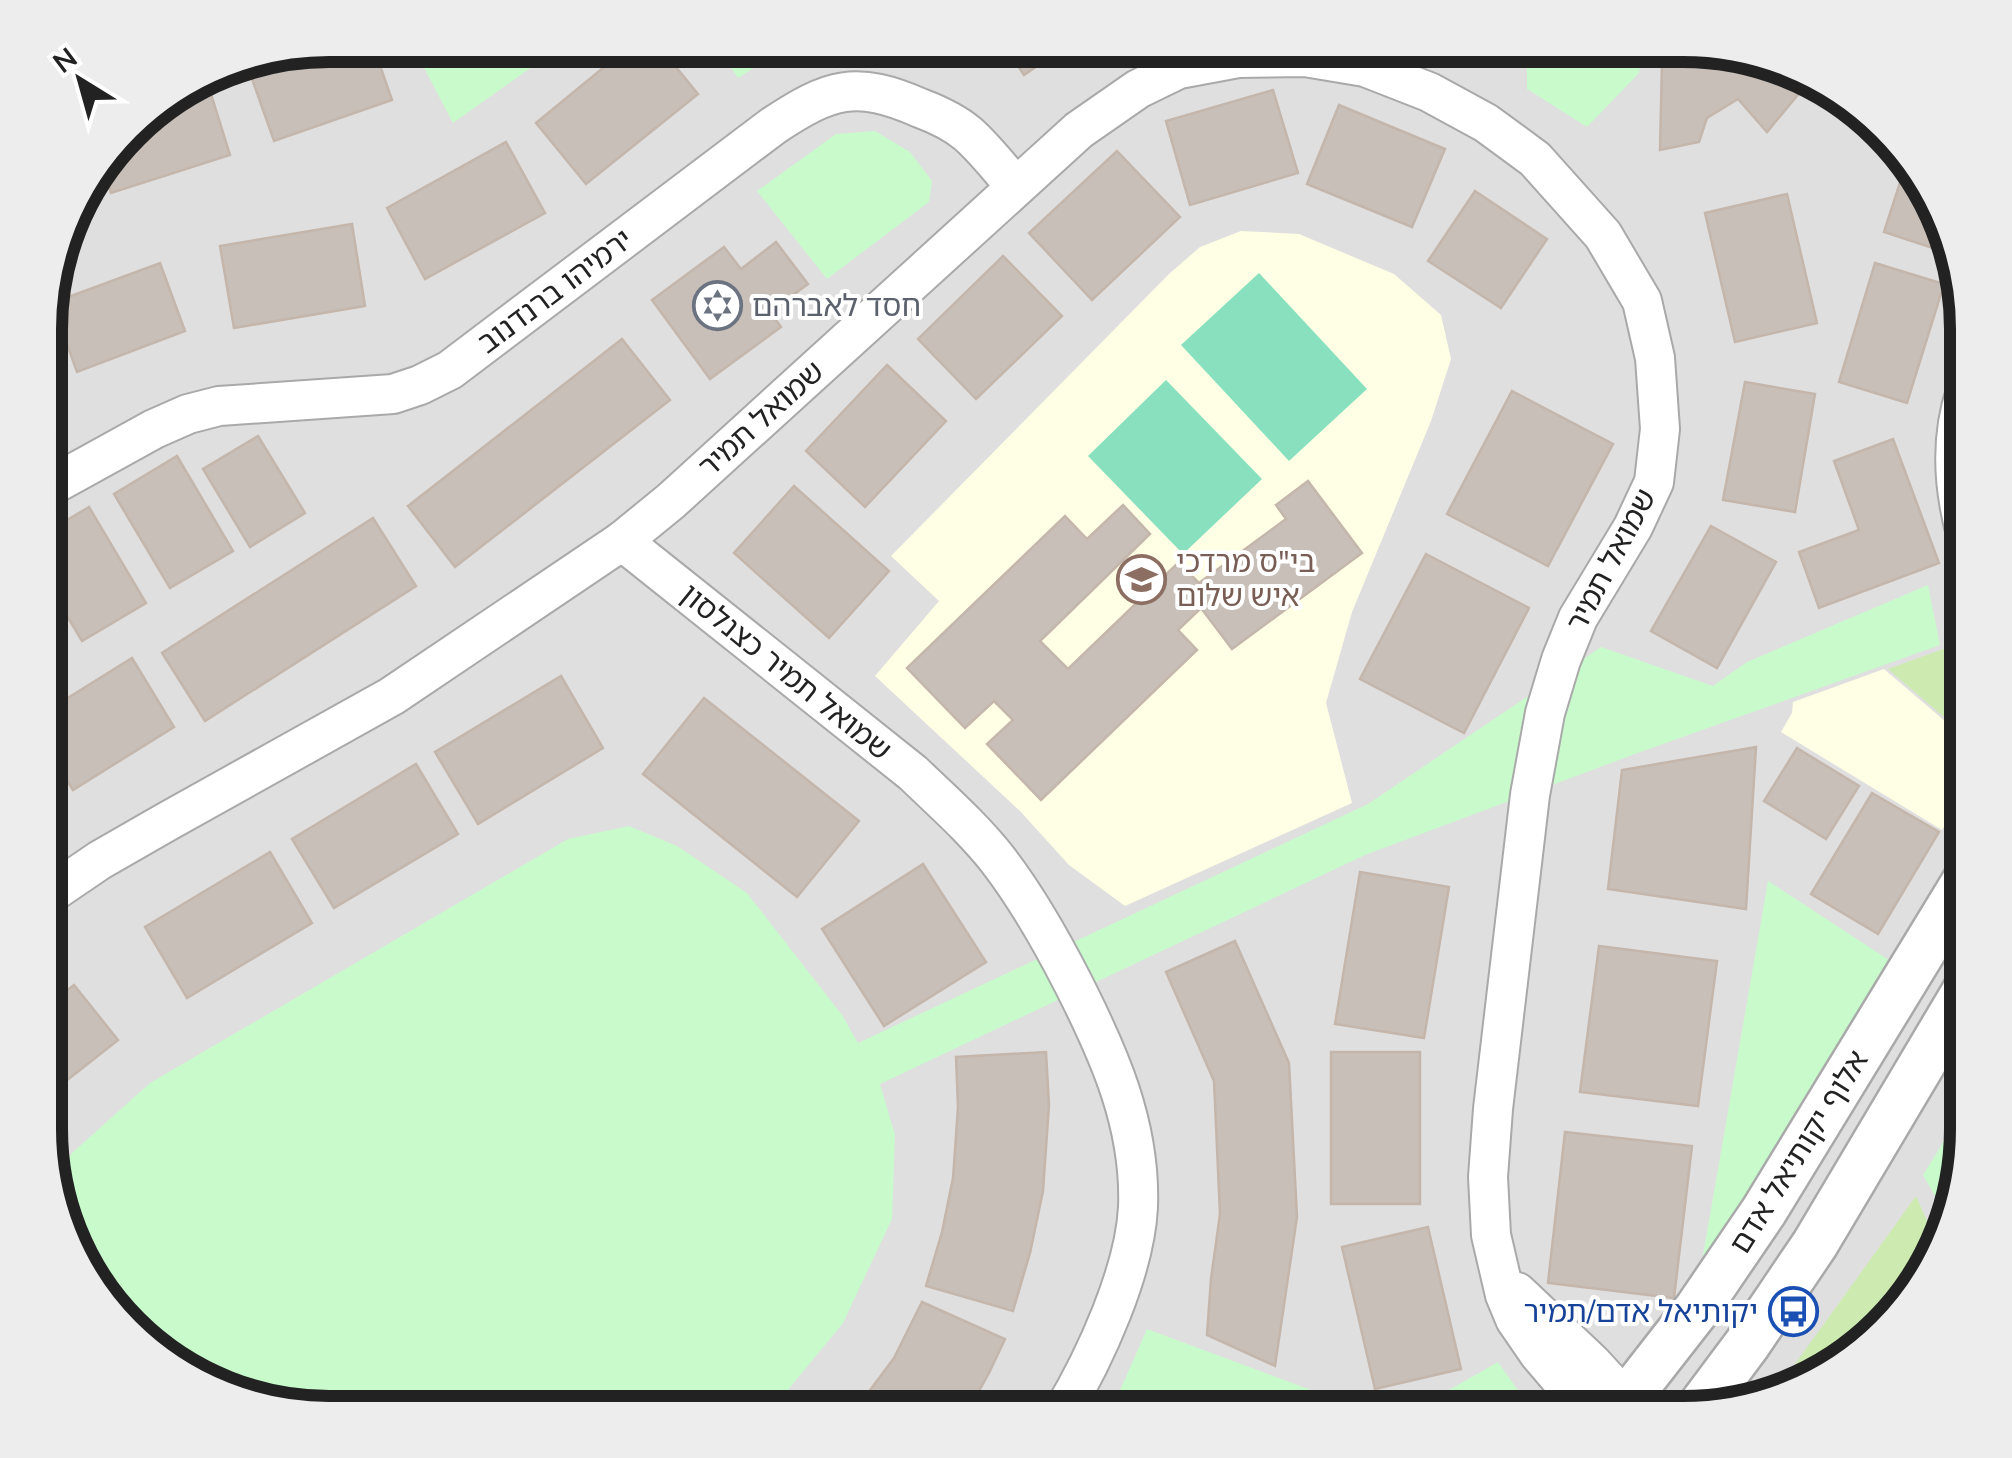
<svg xmlns="http://www.w3.org/2000/svg" width="2012" height="1458" viewBox="0 0 2012 1458" font-family="'Nunito Sans','Noto Sans Hebrew',sans-serif">
<style>
.residential{fill:#e0dfdf}
.education{fill:#ffffe5}
.grass{fill:#cdebb0}
.park{fill:#c8facc}
.pitch{fill:#88e0be}
.building{fill:#c7bfb8;stroke:#c4b6ab;stroke-width:2.5}
.lines{fill:none;stroke-linecap:round;stroke-linejoin:round}
.minor-casing{stroke:#a9a9a9;stroke-width:42}
.tertiary-casing{stroke:#a9a9a9;stroke-width:50}
.minor{stroke:#fff;stroke-width:38}
.tertiary{stroke:#fff;stroke-width:45}
.tram{stroke:#707070;stroke-width:2.5}
.labels{text-anchor:middle;stroke-width:8;stroke-linejoin:round;paint-order:stroke}
.street-label{font-size:30px;fill:#222;stroke:#fff}
.worship-label{font-size:30px;fill:#5b616d;stroke:#fff;text-anchor:start}
.education-label{font-size:30px;fill:#785e54;stroke:#fff;text-anchor:start}
.transit-label{font-size:30px;fill:#164399;stroke:#fff;text-anchor:end}
.rim{fill:none;stroke:#222;stroke-width:12}
</style>
<rect width="100%" height="100%" fill="#f2efe9"/>
<polygon class="residential" points="329,45 1701,46 1856,104 1937,203 1966,311 1966,1147 1908,1302 1808,1384 1683,1413 311,1412 156,1354 83,1270 47,1165 48,291 83,188 142,115 237,60"/>
<g class="education">
<polygon points="1241,231 1299,234 1394,274 1441,315 1451,359 1431,421 1352,612 1326,703 1352,803 1125,906 1069,865 1020,811 875,676 939,601 891,556 1169,274 1200,247"/>
<polygon points="1884,669 1966,739 1966,790 1942,830 1781,732 1792,713 1793,702"/>
</g>
<g class="grass">
<polygon points="1946,648 1966,661 1966,736 1888,669"/>
<polygon points="1916,1196 1933,1234 1908,1302 1808,1384 1775,1392"/>
</g>
<g class="park">
<polygon points="412,45 563,45 453,123"/>
<polygon points="715,45 794,45 783,49 738,78"/>
<polygon points="1527,46 1643,46 1639,73 1587,127 1527,89"/>
<polygon points="875,131 910,152 932,181 929,202 827,279 757,191 836,134"/>
<polygon points="1928,585 1940,645 1635,754 1365,855 880,1084 895,1135 892,1219 843,1323 769,1413 311,1412 156,1354 83,1270 53,1181 72,1153 150,1083 568,839 629,826 677,846 747,893 842,1015 858,1043 1368,804 1601,647 1713,686 1747,662"/>
<polygon points="1768,881 1889,960 1701,1267"/>
<polygon points="1966,1105 1966,1147 1943,1210 1923,1175"/>
<polygon points="1147,1329 1373,1413 1110,1413"/>
<polygon points="1498,1362 1534,1413 1409,1413"/>
</g>
<g class="pitch">
<polygon points="1259,273 1367,389 1289,461 1181,345"/>
<polygon points="1166,380 1262,479 1183,554 1088,456"/>
</g>
<g class="building">
<polygon points="329,45 373,45 392,100 274,141 245,59"/>
<polygon points="631,45 658,45 698,94 586,184 536,123"/>
<polygon points="1004,45 1068,45 1024,75"/>
<polygon points="1678,46 1701,46 1806,85 1767,132 1738,99 1707,118 1699,142 1660,150 1662,63"/>
<polygon points="206,78 230,155 111,193 102,164 142,115"/>
<polygon points="1273,90 1298,173 1190,205 1166,121"/>
<polygon points="1339,105 1445,149 1412,227 1307,184"/>
<polygon points="506,142 545,213 425,279 387,208"/>
<polygon points="1117,151 1180,217 1092,300 1029,233"/>
<polygon points="1906,164 1937,203 1951,254 1884,232"/>
<polygon points="1475,191 1547,239 1501,308 1428,261"/>
<polygon points="1787,194 1817,323 1735,342 1705,213"/>
<polygon points="352,224 365,306 234,328 220,246"/>
<polygon points="776,242 808,284 770,312 781,327 710,379 652,300 724,247 741,269"/>
<polygon points="1003,256 1062,316 976,399 918,339"/>
<polygon points="160,263 185,331 77,372 52,303"/>
<polygon points="1875,263 1944,284 1907,403 1839,382"/>
<polygon points="622,339 670,400 455,567 408,506"/>
<polygon points="887,365 946,421 865,507 806,451"/>
<polygon points="1745,382 1815,394 1795,512 1723,500"/>
<polygon points="1512,391 1613,444 1548,566 1447,514"/>
<polygon points="258,436 305,513 250,547 203,469"/>
<polygon points="1893,439 1939,563 1819,608 1799,552 1859,530 1834,461"/>
<polygon points="177,456 233,551 170,588 114,494"/>
<polygon points="1308,481 1362,553 1232,649 1201,608 1178,630 1197,650 1041,800 987,744 1013,720 994,701 965,728 907,668 1065,516 1087,539 1123,505 1150,534 1040,641 1068,669 1179,562 1199,583 1286,519 1276,505"/>
<polygon points="794,486 889,571 829,638 734,553"/>
<polygon points="89,507 146,603 82,641 47,583 47,532"/>
<polygon points="373,518 416,586 205,721 162,653"/>
<polygon points="1711,526 1776,562 1717,668 1651,631"/>
<polygon points="1426,554 1529,608 1464,733 1360,679"/>
<polygon points="47,633 58,650 47,656"/>
<polygon points="132,658 174,727 73,790 47,749 47,711"/>
<polygon points="561,676 603,748 478,824 435,752"/>
<polygon points="704,698 859,821 797,897 643,774"/>
<polygon points="1756,747 1746,909 1608,889 1622,770"/>
<polygon points="1797,748 1859,786 1826,839 1764,801"/>
<polygon points="416,764 458,834 334,908 292,839"/>
<polygon points="1872,793 1939,832 1878,934 1811,894"/>
<polygon points="270,852 312,923 187,998 145,927"/>
<polygon points="923,864 986,962 884,1026 822,929"/>
<polygon points="1360,872 1449,887 1424,1038 1335,1024"/>
<polygon points="1235,941 1289,1063 1297,1217 1275,1366 1207,1335 1211,1279 1220,1214 1214,1081 1166,972"/>
<polygon points="1599,946 1717,961 1698,1106 1580,1092"/>
<polygon points="74,985 118,1040 47,1096 47,1006"/>
<polygon points="1046,1052 1049,1105 1043,1191 1030,1253 1013,1311 926,1286 942,1232 953,1178 958,1107 956,1057"/>
<rect x="1331" y="1052" width="89" height="152"/>
<polygon points="1565,1132 1692,1146 1674,1298 1548,1283"/>
<polygon points="1428,1227 1461,1369 1375,1389 1342,1247"/>
<polygon points="922,1302 1005,1339 989,1373 970,1407 965,1413 853,1413 894,1358"/>
</g>
<g class="lines">
<defs>
<g id="minor">
<path d="M1966,391C1950,438 1953,486 1966,534"/>
<path d="M47,488L154,429L188,414L219,406L393,394L420,385L450,370L773,126C830,88 856,80 920,108C936,114 955,123 968,134C986,150 1001,170 1016,187"/>
<path d="M622,541L913,773C942,801 973,828 998,860C1028,899 1051,940 1073,983C1109,1054 1141,1125 1138,1207C1135,1271 1095,1358 1062,1413"/>
<polyline points="47,896 100,860 168,821 392,696 622,541 671,501 1079,130 1138,89 1179,69 1238,58 1305,57 1365,67 1429,92 1486,123 1535,159 1603,235 1642,301 1655,358 1660,429 1654,482 1633,527 1578,618 1561,660 1545,713 1530,795 1493,1109 1488,1177 1491,1235 1505,1295 1515,1319 1539,1354 1568,1388 1599,1413"/>
<polyline points="1517,1292 1591,1362 1638,1413"/>
</g>
<g id="tertiary">
<polyline points="1698,1410 1748,1343 1815,1244 1966,990"/>
<polyline points="1616,1413 1698,1308 1764,1211 1966,880"/>
</g>
</defs>
<use href="#minor" class="minor-casing"/>
<use href="#tertiary" class="tertiary-casing"/>
<use href="#minor" class="minor"/>
<use href="#tertiary" class="tertiary"/>
<polyline class="tram" points="1846,1353 1925,1258"/>
</g>
<defs>
<symbol id="synagogue-ring" viewBox="-11 -11 22 22"><circle r="9.5" fill="#fff" stroke="#6b7280" stroke-width="1.5"/><path d="M0-6.5L5.6 3.2H-5.6ZM0 6.5L5.6-3.2H-5.6Z" fill="#6b7280"/></symbol>
<symbol id="school-ring" viewBox="-11 -11 22 22"><circle r="9.5" fill="#fff" stroke="#8d6e63" stroke-width="1.5"/><path d="M0-5L7-2L0 1L-7-2ZM-4 1L0 2.5L4 1V4Q0 6-4 4Z" fill="#8d6e63"/></symbol>
<symbol id="bus-ring" viewBox="-11 -11 22 22"><circle r="9.5" fill="#fff" stroke="#1a4fb4" stroke-width="1.5"/><path d="M-5-6H5V4H4V6H2V4H-2V6H-4V4H-5ZM-3.5-4V0h7V-4ZM-3.5 1.2v1.5H-2V1.2ZM2 1.2v1.5H3.5V1.2Z" fill="#1a4fb4"/></symbol>
</defs>
<g fill-rule="evenodd">
<use href="#synagogue-ring" x="690" y="278" width="55" height="55"/>
<use href="#school-ring" x="1114" y="552" width="55" height="55"/>
<use href="#bus-ring" x="1766" y="1284" width="55" height="55"/>
</g>
<g class="labels">
<g class="street-label">
<text transform="translate(555 291) rotate(-37)" y="10">ירמיהו ברנדנוב</text>
<text transform="translate(761 419) rotate(-42)" y="10">שמואל תמיר</text>
<text transform="translate(1611 560) rotate(-62)" y="10">שמואל תמיר</text>
<text transform="translate(786 672) rotate(39)" y="10">שמואל תמיר כצנלסון</text>
<text transform="translate(1799 1152) rotate(-58)" y="10">אלוף יקותיאל אדם</text>
</g>
<g class="worship-label">
<text x="752" y="316">חסד לאברהם</text>
</g>
<g class="education-label">
<text x="1176" y="572">בי"ס מרדכי<tspan x="1176" dy="34">איש שלום</tspan></text>
</g>
<g class="transit-label">
<text x="1758" y="1322">יקותיאל אדם/תמיר</text>
</g>
</g>
<path d="M0 0H2012V1458H0ZM329 62H1683A267 267 0 0 1 1950 329V1129A267 267 0 0 1 1683 1396H329A267 267 0 0 1 62 1129V329A267 267 0 0 1 329 62Z" fill="#ededed" fill-rule="evenodd"/>
<path class="rim" d="M329 62H1683A267 267 0 0 1 1950 329V1129A267 267 0 0 1 1683 1396H329A267 267 0 0 1 62 1129V329A267 267 0 0 1 329 62Z"/>
<g transform="translate(80 80) rotate(323)" stroke="#ffffff" stroke-width="8" paint-order="stroke">
<path d="M0-8L18 38L0 25L-18 38Z" fill="#222222"/>
<text y="-15" font-size="28" font-weight="bold" text-anchor="middle" fill="#222222">N</text>
</g>
</svg>
